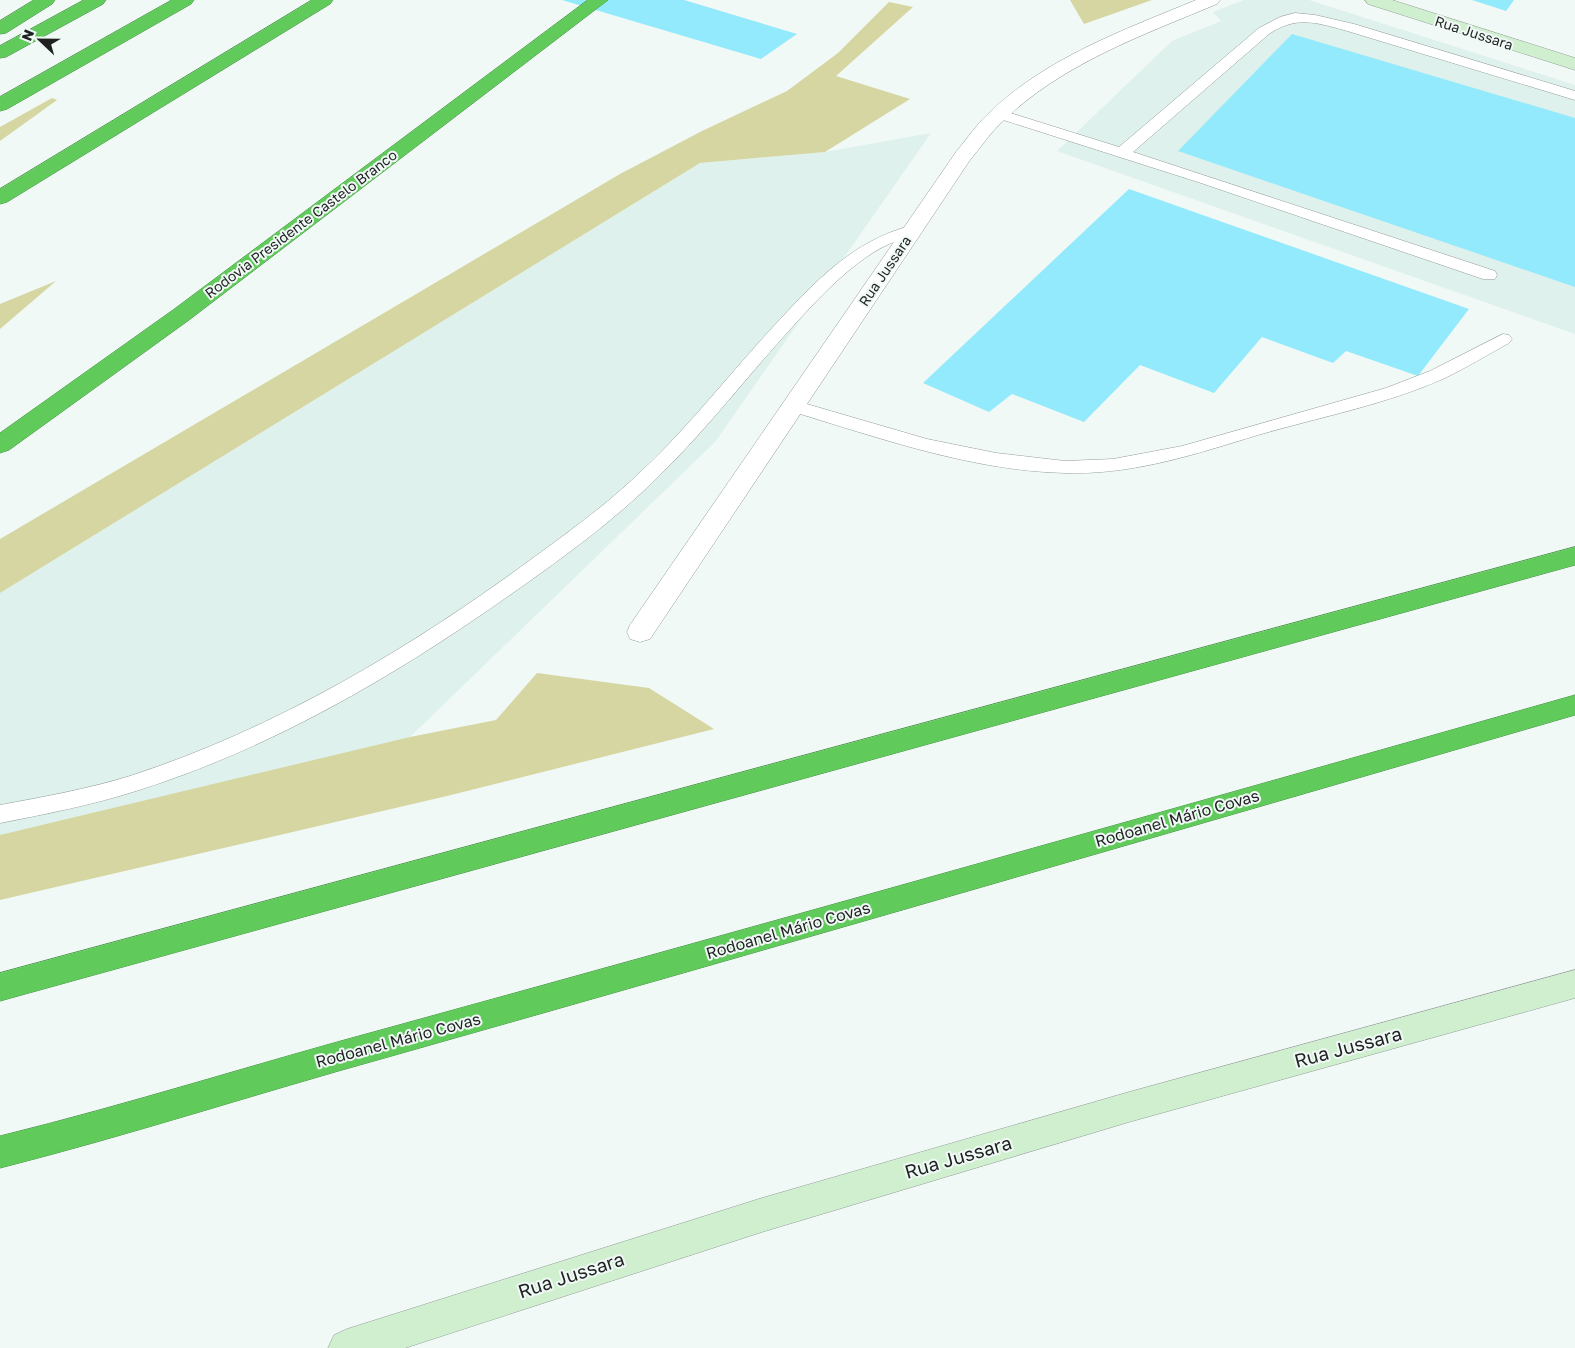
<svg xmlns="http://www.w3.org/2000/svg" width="1575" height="1348" viewBox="0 0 1575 1348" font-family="'Golos Text',sans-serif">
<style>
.built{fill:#def1ec}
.green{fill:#d6d6a2}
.building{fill:#93eafc}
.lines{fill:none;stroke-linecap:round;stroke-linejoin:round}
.service-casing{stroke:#939c99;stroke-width:1}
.minor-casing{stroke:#939c99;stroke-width:1}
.secondary-casing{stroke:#939c99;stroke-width:1}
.motorway-casing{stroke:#499047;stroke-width:1}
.service{fill:#fff;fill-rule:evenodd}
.minor{fill:#fff;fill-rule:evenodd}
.secondary{fill:#cfefce;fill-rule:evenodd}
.motorway{fill:#60cb5b;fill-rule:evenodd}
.labels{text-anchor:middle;stroke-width:4;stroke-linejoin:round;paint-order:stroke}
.far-street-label{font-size:14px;fill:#1f2221;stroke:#f0f9f6}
.street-label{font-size:16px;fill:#1f2221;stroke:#f0f9f6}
.near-street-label{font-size:19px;fill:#1f2221;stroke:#f0f9f6}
</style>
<rect width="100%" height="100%" fill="#f0f9f6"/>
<g class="built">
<polygon points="1244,0 1309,0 1575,85 1575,334 1057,151 1172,41 1221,21 1213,12"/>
<polygon points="931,133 715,442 410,737 0,840 0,593 700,163 825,152"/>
</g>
<g class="green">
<polygon points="1070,0 1152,0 1084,24"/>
<polygon points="889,2 913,7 836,76 910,99 825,152 700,163 0,593 0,539 620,174 702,131 787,91 838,53"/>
<polygon points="52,98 57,100 0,141 0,127"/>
<polygon points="56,281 0,329 0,304"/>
<polygon points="537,673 649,688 714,729 447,796 0,900 0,835 410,737 496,720"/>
</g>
<g class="building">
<polygon points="562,0 684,0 797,34 761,59"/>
<polygon points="1472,0 1514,0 1506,11"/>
<polygon points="1292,34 1575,118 1575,287 1178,151"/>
<polygon points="1129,189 1469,309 1418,376 1346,351 1333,363 1262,337 1214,393 1140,365 1084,422 1012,394 989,412 923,383"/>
</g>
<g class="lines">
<defs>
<g id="service">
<path d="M1295,13L1315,15L1354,24L1575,91V100L1344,30C1314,22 1296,16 1269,34L1133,152L1495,271L1497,275L1495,279H1483L1201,183L994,117L992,114L994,111H1004L1119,147L1259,28L1280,17Z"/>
<path d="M913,225L919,227L921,230L919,233C901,239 883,245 868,256C840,275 817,300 794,325C749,374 708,428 660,475C614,521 560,560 507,597C393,677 270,749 136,791C92,805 46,814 0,823V805C43,797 88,789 130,776C275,729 411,648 533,558C567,533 602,508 633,479C684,433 726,378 772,328C814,283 851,241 913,225Z"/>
<path d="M1503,334L1509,335L1512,339L1509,343C1487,355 1466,368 1443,379C1384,405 1320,417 1258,435C1196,454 1133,475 1066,473C971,471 877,437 787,410L784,406L787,402L793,400L927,439L996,453L1065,461L1113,459L1182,446L1386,388L1430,371Z"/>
</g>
<path id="minor" d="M1196,0H1220L1217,4C1143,35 1061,64 1002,122C990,133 981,147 970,160L650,639L640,642L630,639L627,632L630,625L956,152C967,139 976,125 988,114C1045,58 1124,30 1196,0Z"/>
<g id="secondary">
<polygon points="1365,0 1392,0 1575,58 1575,70 1368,4"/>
<polygon points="1575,970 1575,998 1129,1122 762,1232 405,1348 328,1348 334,1335 347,1329 762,1198 1129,1092"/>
</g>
<g id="motorway">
<polygon points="34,0 55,0 52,4 6,33 0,34 0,21"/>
<polygon points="84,0 106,0 103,4 6,57 0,58 0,46"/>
<polygon points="172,0 194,0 191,4 7,109 0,111 0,97"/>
<polygon points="312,0 333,0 330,4 7,202 0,204 0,189"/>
<polygon points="588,0 608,0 189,320 9,450 0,453 0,433 173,310"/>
<polygon points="1575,547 1575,565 0,1001 0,973"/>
<path d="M1575,695V715C1179,830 784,945 388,1057C258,1093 130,1135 0,1168V1136C130,1104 258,1063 388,1028C784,919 1180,807 1575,695Z"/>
</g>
</defs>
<use href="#service" class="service-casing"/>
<use href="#minor" class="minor-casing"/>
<use href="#secondary" class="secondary-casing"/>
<use href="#motorway" class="motorway-casing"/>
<use href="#service" class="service"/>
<use href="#minor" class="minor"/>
<use href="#secondary" class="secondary"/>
<use href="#motorway" class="motorway"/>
</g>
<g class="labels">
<g class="far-street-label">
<text transform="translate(1474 33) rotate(18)" y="5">Rua Jussara</text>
<text transform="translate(301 224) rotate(-37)" y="5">Rodovia Presidente Castelo Branco</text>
<text transform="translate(885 271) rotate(-56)" y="5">Rua Jussara</text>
</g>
<g class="street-label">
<text transform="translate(1177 818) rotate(-16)" y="6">Rodoanel Mário Covas</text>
<text transform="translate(788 930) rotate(-16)" y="6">Rodoanel Mário Covas</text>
<text transform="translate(398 1040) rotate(-15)" y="6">Rodoanel Mário Covas</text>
</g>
<g class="near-street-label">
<text transform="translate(1348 1047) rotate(-15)" y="7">Rua Jussara</text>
<text transform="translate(958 1157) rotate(-16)" y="7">Rua Jussara</text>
<text transform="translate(571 1275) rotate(-18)" y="7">Rua Jussara</text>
</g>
</g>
<g transform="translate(40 40) rotate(292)" stroke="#f0f9f6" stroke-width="4" paint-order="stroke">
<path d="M0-4L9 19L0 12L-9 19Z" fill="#1f2221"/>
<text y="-8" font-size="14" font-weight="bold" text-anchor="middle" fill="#1f2221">N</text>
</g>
</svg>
